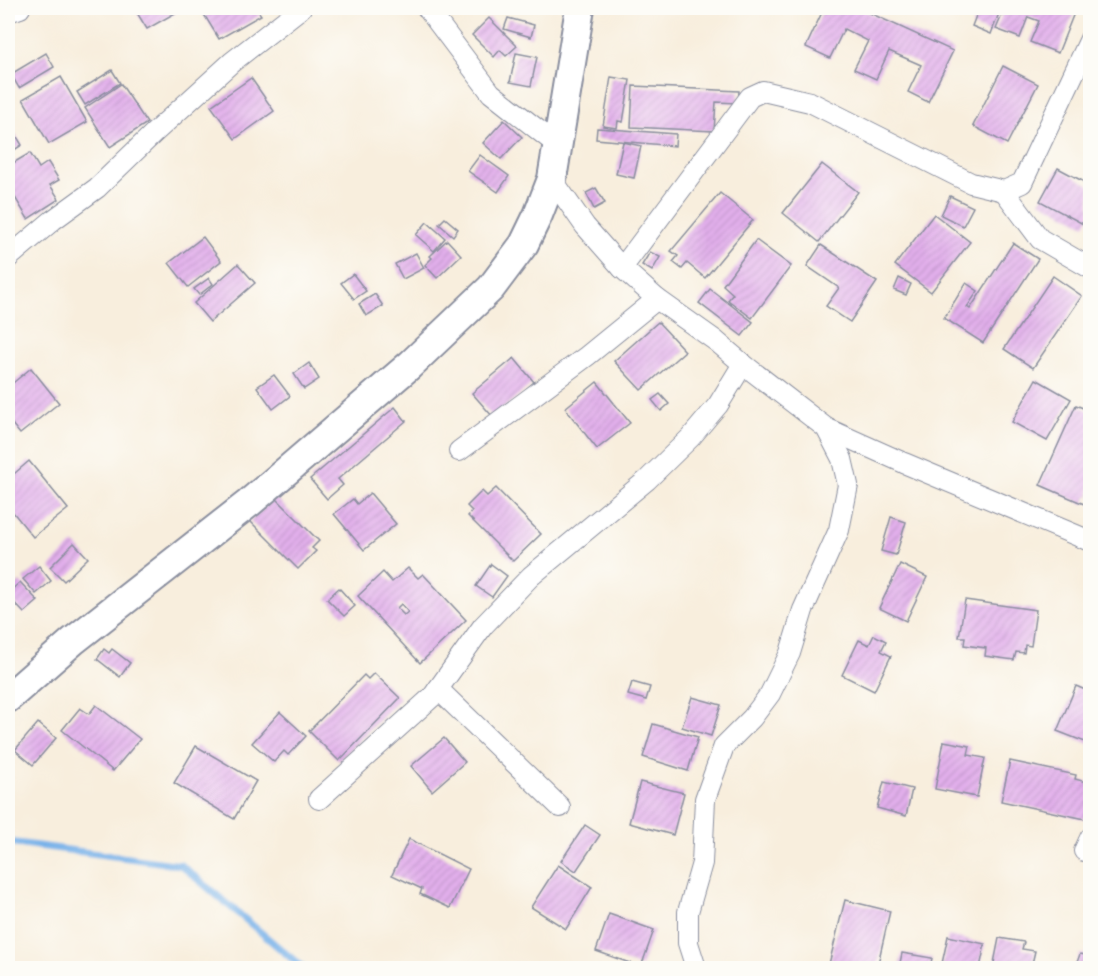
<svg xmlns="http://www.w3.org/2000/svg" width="1098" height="976" viewBox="0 0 1098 976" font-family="'Shantell Sans',sans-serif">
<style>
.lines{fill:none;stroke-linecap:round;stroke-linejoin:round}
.stream{stroke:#79b2e9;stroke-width:7}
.building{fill:url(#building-hatch);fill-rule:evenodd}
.minor-casing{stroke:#8a8e9e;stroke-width:22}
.secondary-casing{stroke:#8a8e9e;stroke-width:32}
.minor{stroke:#fff;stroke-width:20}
.secondary{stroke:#fff;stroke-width:28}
</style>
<defs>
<pattern id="building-hatch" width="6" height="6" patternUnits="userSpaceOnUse" patternTransform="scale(1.5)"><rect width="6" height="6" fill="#e2afeb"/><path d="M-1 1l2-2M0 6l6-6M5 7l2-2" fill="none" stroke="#c197cc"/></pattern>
</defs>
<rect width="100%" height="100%" fill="#fdfcf7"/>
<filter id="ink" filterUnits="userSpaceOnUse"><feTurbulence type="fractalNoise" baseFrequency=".0167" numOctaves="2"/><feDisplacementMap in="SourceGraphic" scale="12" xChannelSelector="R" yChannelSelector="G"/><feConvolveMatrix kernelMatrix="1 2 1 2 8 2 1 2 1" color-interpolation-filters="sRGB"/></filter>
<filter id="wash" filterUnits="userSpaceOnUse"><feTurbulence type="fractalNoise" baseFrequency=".008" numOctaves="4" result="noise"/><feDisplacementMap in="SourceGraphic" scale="24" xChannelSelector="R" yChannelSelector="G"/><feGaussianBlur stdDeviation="1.35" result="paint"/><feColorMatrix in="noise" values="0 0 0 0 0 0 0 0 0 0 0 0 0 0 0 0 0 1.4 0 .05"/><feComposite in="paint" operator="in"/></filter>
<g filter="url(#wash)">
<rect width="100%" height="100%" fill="#f8eedd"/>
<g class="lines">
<polyline class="stream" points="8,842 181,865 303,968"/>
</g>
<g id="blocks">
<g class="building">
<polygon points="134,8 184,8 147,29"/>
<polygon points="200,8 256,8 261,15 219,39"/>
<polygon points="824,8 859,8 953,51 928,102 908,92 921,65 889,51 876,79 854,69 868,41 844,29 830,58 806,47"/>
<polygon points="979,8 1001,8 991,34 972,26"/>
<polygon points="1005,8 1076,8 1058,53 1030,42 1039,21 1028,17 1020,38 996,29"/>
<polygon points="489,18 517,46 506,56 500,50 494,57 472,35"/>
<polygon points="508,18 534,25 531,37 504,29"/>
<polygon points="46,53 54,67 19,88 11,74"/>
<polygon points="516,53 537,57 531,86 510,82"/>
<polygon points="1003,66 1038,84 1007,144 973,126"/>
<polygon points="112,70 120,83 85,105 77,92"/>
<polygon points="61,77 87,122 49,144 23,99"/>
<polygon points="611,77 630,80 623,122 618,121 617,128 603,126"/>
<polygon points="251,78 274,111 235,139 211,106"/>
<polygon points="121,84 147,123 110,147 85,108"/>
<polygon points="633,86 739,91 738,103 716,102 714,131 631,127"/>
<polygon points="504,120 522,137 501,159 483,143"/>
<polygon points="8,122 22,145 8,154"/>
<polygon points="597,128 676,134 675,146 596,139"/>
<polygon points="623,142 641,146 634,178 616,174"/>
<polygon points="30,153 39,168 48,162 59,180 50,185 59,199 28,219 8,186 8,166"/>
<polygon points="480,155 509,176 498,192 468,171"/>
<polygon points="822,164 858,192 819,242 783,213"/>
<polygon points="1058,168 1090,185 1090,216 1085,225 1040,201"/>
<polygon points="596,188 605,203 594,209 586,193"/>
<polygon points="720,193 753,220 705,278 687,263 682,269 673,262 678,256 671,251"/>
<polygon points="950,196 973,207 963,226 941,215"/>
<polygon points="934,214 970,242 931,292 895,265"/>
<polygon points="445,218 458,229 453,236 439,224"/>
<polygon points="427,222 445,238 434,251 416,235"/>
<polygon points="203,237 221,261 188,287 169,263"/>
<polygon points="447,240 461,255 437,278 425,265 432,258 430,256"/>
<polygon points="756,240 791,266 752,318 728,300 733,294 723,285"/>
<polygon points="1013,243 1038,259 983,343 944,318 966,283 978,291 967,307 970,309"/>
<polygon points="821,245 877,282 850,322 826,306 839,288 807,266"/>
<polygon points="650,252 660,257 652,271 642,265"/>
<polygon points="416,253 424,268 403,279 395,264"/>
<polygon points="238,264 255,283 210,322 194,303"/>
<polygon points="353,274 366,291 354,299 341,283"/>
<polygon points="1053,276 1082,296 1033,368 1004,349"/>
<polygon points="209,278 213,284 199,295 194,289"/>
<polygon points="899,278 911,284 906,295 894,290"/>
<polygon points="710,289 753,322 742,336 699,303"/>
<polygon points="375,294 383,306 366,316 359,304"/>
<polygon points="658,322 685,351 641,390 614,361"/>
<polygon points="514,358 534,382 493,417 472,393"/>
<polygon points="309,363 319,379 304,389 294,374"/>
<polygon points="31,368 59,403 20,434 8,419 8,387"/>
<polygon points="274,375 290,396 273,409 257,387"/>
<polygon points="1036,379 1071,399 1047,441 1012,422"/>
<polygon points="597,382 630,423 597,449 565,408"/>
<polygon points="660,394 669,404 661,411 652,400"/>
<polygon points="1076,405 1090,411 1090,496 1088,495 1084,504 1040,485"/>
<polygon points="395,407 406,421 338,479 343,485 327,499 310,479"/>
<polygon points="29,461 68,509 33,537 8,506 8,479"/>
<polygon points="496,488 541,534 513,561 468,516 472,511 467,506 482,491 487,496"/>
<polygon points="370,493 396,524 364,550 334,514 353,499 357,504"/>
<polygon points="275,497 319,541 312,548 316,551 298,569 250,521"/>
<polygon points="891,517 906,522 896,555 881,551"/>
<polygon points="74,543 88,558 64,581 50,567"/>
<polygon points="491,564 507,576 492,597 476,586"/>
<polygon points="900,564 927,577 906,621 879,608"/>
<polygon points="39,566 51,581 36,594 23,579"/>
<path d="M408,568L418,578L423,574L466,620L420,663L358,596L383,572L392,582ZM401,604L408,612L404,615L397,608Z"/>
<polygon points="20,582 38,601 24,613 8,596 8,593"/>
<polygon points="339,588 355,606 344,616 327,599"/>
<polygon points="965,600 1036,610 1031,646 1025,645 1024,653 1016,652 1014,660 985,656 986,648 964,645 965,637 959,637"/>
<polygon points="874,635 886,641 881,651 891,656 874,691 842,675 859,640 869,645"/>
<polygon points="104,649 109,653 112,649 130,663 120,677 97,659"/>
<polygon points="374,673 400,698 339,761 309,731 364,675 368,679"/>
<polygon points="632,682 650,687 646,700 628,695"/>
<polygon points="1076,686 1090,692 1090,744 1057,731"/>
<polygon points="692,697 721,705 711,736 682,727"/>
<polygon points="96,705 140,739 113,771 62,730 80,708 89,714"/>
<polygon points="280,712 306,736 288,755 284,751 274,762 252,743"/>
<polygon points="38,723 56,738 33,765 15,750"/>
<polygon points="653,724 698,737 688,771 643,757"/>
<polygon points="444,738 465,762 432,791 411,766"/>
<polygon points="944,741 970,746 968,755 985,758 977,797 935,789"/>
<polygon points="196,746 256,781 234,819 174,783"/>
<polygon points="1010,761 1076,775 1075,779 1090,783 1090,820 1001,801"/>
<polygon points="640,782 684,793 673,835 629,823"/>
<polygon points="884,782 912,789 906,816 877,808"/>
<polygon points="585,825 600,835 576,871 561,861"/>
<polygon points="409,839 469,869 450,908 420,894 422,889 392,875"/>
<polygon points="558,865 592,887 566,929 531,907"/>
<polygon points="845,900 890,911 877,968 828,968"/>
<polygon points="609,914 654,930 641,967 596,951"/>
<polygon points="948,936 985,944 980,968 941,968"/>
<polygon points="999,938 1024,942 1022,949 1035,951 1031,968 993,968"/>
<polygon points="1090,940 1090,968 1075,968 1080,954 1085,955"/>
<polygon points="902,953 932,958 930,968 899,968"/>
</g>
</g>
</g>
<g filter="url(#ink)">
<use href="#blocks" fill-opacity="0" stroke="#8a8e9e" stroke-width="1.5"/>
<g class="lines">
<defs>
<g id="minor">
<polyline points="427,8 491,93 556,144"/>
<polyline points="8,12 20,8"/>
<polyline points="552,179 585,226 622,268 657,299 716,341 743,364 826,428 842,459 848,485 839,530 803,610 790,653 770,694 752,718 724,746 705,799 702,863 688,912 688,943 696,968"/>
<polyline points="1004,191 1040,239 1090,268"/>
<polyline points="8,258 53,220 97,188 155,132 232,62 301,8"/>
<polyline points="622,268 750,97 763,91 810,102 971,183 1004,191 1022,183 1090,39"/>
<polyline points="826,428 904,463 1090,541"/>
<polyline points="459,451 587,356 657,299"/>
<polyline points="438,689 560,807"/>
<polyline points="319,799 433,696 483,626 531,576 647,480 691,437 718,405 743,364"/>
<polyline points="1084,851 1090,838"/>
</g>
<polyline id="secondary" points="8,698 73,641 249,503 410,365 491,288 524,244 538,215 552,179 580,8"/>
</defs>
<use href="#minor" class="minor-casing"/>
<use href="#secondary" class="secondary-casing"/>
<use href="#minor" class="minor"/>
<use href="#secondary" class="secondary"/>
</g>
</g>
<rect width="1098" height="976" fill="none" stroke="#fdfcf7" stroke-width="30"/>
</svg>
